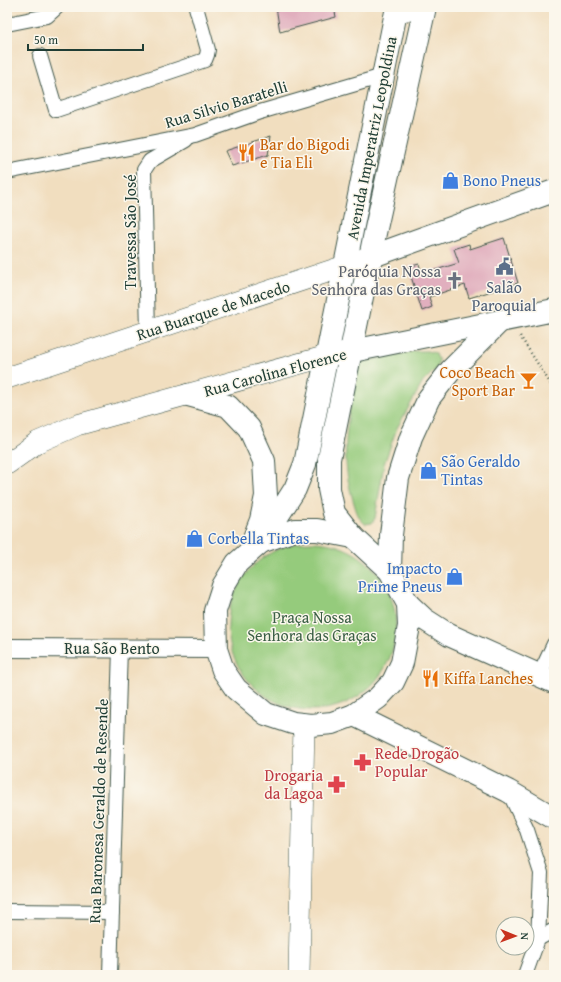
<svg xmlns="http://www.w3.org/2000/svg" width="561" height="982" viewBox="0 0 561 982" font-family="'Gentium Book Plus',serif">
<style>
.green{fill:#95cb7c;stroke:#5a8458}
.building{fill:#e1afbe}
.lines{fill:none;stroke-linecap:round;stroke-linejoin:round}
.minor-casing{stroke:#3e5549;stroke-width:16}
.tertiary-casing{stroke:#3e5549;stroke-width:20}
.secondary-casing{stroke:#3e5549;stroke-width:22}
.primary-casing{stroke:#3e5549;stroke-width:24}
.path{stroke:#3e5549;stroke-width:2.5;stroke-dasharray:1 3;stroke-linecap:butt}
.minor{stroke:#fff;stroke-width:14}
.tertiary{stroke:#fff;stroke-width:18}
.secondary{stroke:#fff;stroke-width:21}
.primary{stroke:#fff;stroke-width:22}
.labels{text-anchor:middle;stroke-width:3;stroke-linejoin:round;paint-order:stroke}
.street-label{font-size:16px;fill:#1f3d34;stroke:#fbf7ec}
.food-label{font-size:16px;fill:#c56008;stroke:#fbf7ec;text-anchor:start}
.shop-label{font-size:16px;fill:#366cbe;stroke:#fbf7ec;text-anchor:start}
.worship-label{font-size:16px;fill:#5b616d;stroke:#fbf7ec;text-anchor:end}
.service-label{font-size:16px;fill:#4e5e75;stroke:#fbf7ec}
.park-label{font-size:16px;fill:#3c6046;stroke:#fbf7ec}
.health-label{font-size:16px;fill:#be3a42;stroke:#fbf7ec;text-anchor:start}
</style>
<rect width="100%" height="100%" fill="#fbf7ec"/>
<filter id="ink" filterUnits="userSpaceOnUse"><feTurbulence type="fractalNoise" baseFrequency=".025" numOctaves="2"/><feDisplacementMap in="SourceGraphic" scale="8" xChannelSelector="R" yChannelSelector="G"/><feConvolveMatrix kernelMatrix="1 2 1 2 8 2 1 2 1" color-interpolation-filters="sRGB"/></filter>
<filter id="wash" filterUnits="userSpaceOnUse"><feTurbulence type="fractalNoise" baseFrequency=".012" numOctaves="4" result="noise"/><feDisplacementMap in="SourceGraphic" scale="16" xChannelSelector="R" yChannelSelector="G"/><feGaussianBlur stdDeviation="0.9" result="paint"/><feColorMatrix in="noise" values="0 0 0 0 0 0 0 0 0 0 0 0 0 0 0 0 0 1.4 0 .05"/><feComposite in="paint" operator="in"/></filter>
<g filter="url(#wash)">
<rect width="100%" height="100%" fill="#f1debf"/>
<g class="green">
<path d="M415,351H427L435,353L439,360L437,368L423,382L397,428L384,464L375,518L372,523L365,524C357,517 356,509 353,500C338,453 349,408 360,362Z"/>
<circle cx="312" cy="626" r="84"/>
</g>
<g id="blocks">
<g class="building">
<polygon points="276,7 334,7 336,17 280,32"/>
<polygon points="271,136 268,155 232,166 225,151"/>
<polygon points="504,238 518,283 469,298 465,285 429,297 432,307 422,311 408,267 419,264 422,274 459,263 454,249 469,244 470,249"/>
</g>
</g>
</g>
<g filter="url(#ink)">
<use href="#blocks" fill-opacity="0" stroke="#3e5549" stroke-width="1"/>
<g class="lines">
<defs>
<g id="minor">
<polyline points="7,24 47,16 57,7"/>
<polyline points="40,56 56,110 205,60 207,55 208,50 196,7"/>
<polyline points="7,172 195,135 260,112 383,76"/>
<polyline points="148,331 144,170 150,161 186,140"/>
<polyline points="539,676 554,644"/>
<polyline points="509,792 527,830 541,873 538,939 525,975"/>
<polyline points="7,911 112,912"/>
<polyline points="538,939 554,930"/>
<polyline points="110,975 120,648"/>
</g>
<g id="tertiary">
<polyline points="395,15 421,7"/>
<polyline points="7,648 216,649"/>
</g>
<g id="secondary">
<polyline points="7,378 345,266"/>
<polyline points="7,464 38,442 77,425 327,356"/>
<polyline points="299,975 304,724"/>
</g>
<g id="primary">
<polyline points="397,7 305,464 295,489 261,542 237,563 223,586 215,611 216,649 223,670 236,689 266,714 293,723 311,725 332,723 354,715 378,698 393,682 402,663 409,626 408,604 390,571 353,537 334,513 329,489 329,459 375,233 425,7"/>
<polyline points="359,261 554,191"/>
<polyline points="338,354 554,310"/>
<polyline points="188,395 228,406 249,428 264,461 266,496 261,520 254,538"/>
<polyline points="261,542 295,530 317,530 353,537"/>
<polyline points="390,571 391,535 398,478 411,437 429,398 451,370 500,321"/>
<polyline points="408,604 424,619 449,635 554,682"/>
<polyline points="354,715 508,791 554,818"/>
</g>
</defs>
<use href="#minor" class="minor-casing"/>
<use href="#tertiary" class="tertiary-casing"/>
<use href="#secondary" class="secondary-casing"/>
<use href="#primary" class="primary-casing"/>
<polyline class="path" points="520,336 554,389"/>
<use href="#minor" class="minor"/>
<use href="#tertiary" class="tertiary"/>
<use href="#secondary" class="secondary"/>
<use href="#primary" class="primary"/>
</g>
</g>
<defs>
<symbol id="restaurant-bare" viewBox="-9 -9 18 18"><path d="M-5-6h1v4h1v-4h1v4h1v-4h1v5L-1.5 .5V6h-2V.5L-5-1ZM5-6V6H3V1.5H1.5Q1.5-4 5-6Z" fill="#e8710a" stroke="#fbf7ec" stroke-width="2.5" paint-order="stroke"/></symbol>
<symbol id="shop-bare" viewBox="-9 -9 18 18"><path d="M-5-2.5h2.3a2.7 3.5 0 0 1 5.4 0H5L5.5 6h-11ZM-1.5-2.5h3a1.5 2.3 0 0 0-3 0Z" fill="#3f7fe0" stroke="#fbf7ec" stroke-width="2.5" paint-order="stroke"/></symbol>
<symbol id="civic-bare" viewBox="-9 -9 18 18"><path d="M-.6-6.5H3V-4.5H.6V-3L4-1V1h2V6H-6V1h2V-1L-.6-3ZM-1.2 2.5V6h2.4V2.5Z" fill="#5c6f8a" stroke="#fbf7ec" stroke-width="2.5" paint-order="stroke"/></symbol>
<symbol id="church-bare" viewBox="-9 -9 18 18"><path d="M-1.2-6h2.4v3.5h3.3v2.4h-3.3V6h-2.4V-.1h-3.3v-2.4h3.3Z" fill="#6b7280" stroke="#fbf7ec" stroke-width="2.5" paint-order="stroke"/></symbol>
<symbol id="bar-bare" viewBox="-9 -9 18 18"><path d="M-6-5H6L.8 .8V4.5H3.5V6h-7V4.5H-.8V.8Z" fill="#e8710a" stroke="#fbf7ec" stroke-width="2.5" paint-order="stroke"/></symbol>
<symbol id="pharmacy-bare" viewBox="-9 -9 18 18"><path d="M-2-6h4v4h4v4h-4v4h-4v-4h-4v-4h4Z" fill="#e0444e" stroke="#fbf7ec" stroke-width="2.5" paint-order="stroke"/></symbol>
</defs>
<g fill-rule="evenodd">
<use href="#restaurant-bare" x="234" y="140" width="25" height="25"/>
<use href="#shop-bare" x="438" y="168" width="25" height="25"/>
<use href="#civic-bare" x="492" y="254" width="25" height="25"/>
<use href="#church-bare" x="442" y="268" width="25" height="25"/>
<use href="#bar-bare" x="516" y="368" width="25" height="25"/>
<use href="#shop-bare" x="416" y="458" width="25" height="25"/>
<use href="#shop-bare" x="182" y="526" width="25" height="25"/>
<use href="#shop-bare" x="442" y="564" width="25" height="25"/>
<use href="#restaurant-bare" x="418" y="666" width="25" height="25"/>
<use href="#pharmacy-bare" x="350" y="750" width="25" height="25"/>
<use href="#pharmacy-bare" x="324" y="772" width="25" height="25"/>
</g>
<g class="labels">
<g class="street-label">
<text transform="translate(226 104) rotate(-17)" y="6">Rua Silvio Baratelli</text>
<text transform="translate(371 138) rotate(-79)" y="6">Avenida Imperatriz Leopoldina</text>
<text transform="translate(130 232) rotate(-90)" y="6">Travessa São José</text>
<text transform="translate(213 310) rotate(-18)" y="6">Rua Buarque de Macedo</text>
<text transform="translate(275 372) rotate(-15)" y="6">Rua Carolina Florence</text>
<text x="112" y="654">Rua São Bento</text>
<text transform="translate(98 811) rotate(-88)" y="6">Rua Baronesa Geraldo de Resende</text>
</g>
<g class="food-label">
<text x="260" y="150">Bar do Bigodi<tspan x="260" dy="18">e Tia Eli</tspan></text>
<text x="515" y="378" text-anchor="end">Coco Beach<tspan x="515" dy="18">Sport Bar</tspan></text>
<text x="444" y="684">Kiffa Lanches</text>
</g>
<g class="shop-label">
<text x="463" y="186">Bono Pneus</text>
<text x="441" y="467">São Geraldo<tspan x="441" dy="18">Tintas</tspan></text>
<text x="208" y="544">Corbella Tintas</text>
<text x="442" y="574" text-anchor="end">Impacto<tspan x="442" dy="18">Prime Pneus</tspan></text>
</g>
<g class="worship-label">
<text x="441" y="277">Paróquia Nossa<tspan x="441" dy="18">Senhora das Graças</tspan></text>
</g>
<g class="service-label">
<text x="504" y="293">Salão<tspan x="504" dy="18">Paroquial</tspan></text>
</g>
<g class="park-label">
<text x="312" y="623">Praça Nossa<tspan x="312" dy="18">Senhora das Graças</tspan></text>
</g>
<g class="health-label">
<text x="375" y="759">Rede Drogão<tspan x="375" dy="18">Popular</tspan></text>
<text x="323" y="781" text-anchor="end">Drogaria<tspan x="323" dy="18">da Lagoa</tspan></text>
</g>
</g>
<rect width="561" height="982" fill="none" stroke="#fbf7ec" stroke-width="24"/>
<g transform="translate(515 936) rotate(91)"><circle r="19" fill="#fbf7ec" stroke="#a3ada2"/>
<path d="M0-3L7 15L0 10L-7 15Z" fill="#c8321e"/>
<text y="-6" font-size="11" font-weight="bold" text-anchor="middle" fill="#1f3d34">N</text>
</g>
<path d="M28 44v6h115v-6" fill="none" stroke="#1f3d34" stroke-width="2"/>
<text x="34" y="44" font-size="12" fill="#1f3d34" stroke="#fbf7ec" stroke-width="3" paint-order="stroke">50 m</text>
</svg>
